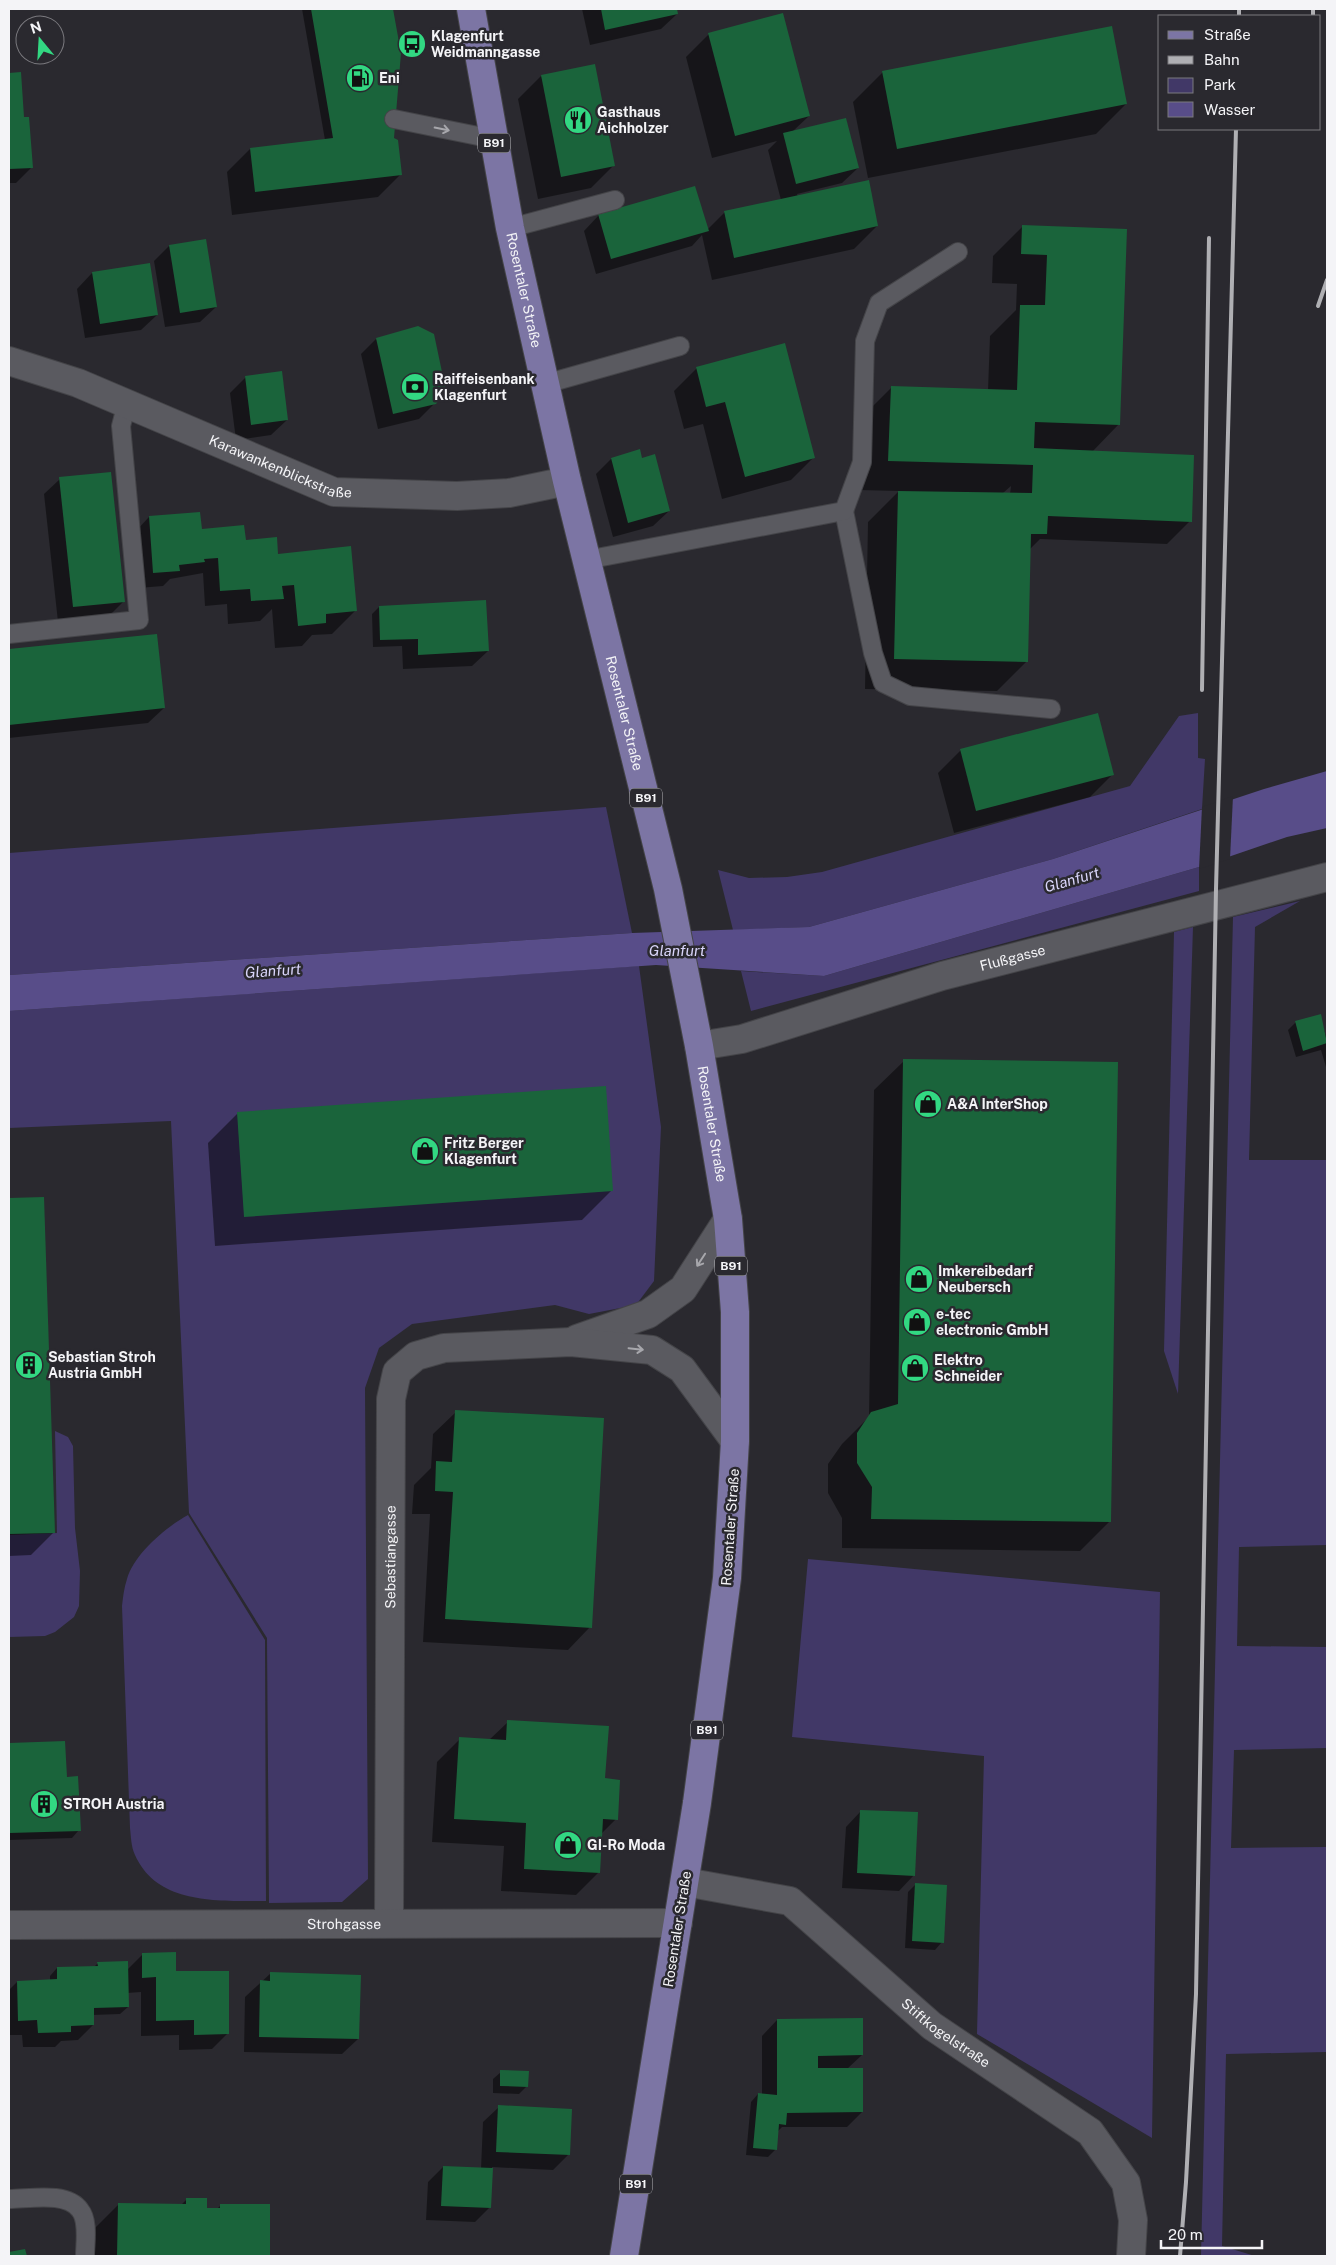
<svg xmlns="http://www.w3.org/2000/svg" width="1336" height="2265" viewBox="0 0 1336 2265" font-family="'Public Sans',sans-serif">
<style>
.green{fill:#413867}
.water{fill:#584d89}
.pier{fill:#2a292f}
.shadow{fill:#0007;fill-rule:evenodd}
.building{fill:#1a643b}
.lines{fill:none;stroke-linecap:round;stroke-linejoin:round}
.service-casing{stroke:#444448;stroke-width:20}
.minor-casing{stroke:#444448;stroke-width:30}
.primary-casing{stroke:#444448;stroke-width:30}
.service{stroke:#5a5a60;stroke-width:18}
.minor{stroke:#5a5a60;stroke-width:28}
.primary{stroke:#7c75a4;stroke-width:28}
.rail{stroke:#afafb3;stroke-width:4}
.oneway{stroke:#a7a7ac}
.labels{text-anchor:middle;stroke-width:5;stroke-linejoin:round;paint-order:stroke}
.shield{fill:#2a292f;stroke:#b7b7bb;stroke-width:1}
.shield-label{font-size:12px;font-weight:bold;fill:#f4f4f7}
.poi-label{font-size:14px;font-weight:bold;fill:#f4f4f7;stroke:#2a292f;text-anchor:start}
.street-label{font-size:14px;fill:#f4f4f7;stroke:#2a292f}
.water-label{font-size:15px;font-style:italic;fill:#d9d5fa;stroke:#2a292f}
</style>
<rect width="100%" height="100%" fill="#2a292f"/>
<g class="green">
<polygon points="1198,713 1198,758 1205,759 1202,809 1053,859 809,927 733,930 718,870 749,878 787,877 822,872 1130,786 1179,716"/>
<polygon points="606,807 632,933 9,975 9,853"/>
<polygon points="1199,867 1199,891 751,1011 741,971 824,976"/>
<polygon points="1300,901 1255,927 1249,1160 1327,1160 1327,1545 1239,1547 1237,1646 1327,1647 1327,1748 1234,1750 1231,1848 1327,1847 1327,2052 1226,2054 1222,2246 1255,2256 1201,2256 1233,917"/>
<polygon points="1193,927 1178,1394 1164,1351 1174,932"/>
<polygon points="639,966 661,1127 654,1281 636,1305 589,1314 555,1305 412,1324 379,1348 365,1388 368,1879 342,1902 269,1903 267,1638 189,1513 171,1121 9,1128 9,1011"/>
<polygon points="55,1431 68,1437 73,1446 75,1528 80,1571 79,1606 74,1617 55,1632 45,1636 9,1637 9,1535 57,1533"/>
<path d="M188,1515L265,1640L266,1901C219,1901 157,1905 135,1855C131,1847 131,1836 130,1828L122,1606C123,1597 124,1588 127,1579C134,1554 166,1527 188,1515Z"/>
<polygon points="808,1559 1160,1592 1152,2138 977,2034 984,1756 792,1737"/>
</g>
<polygon class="water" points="1327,771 1327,828 1287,837 1199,867 824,976 656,965 9,1011 9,975 632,933 809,927 1053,859 1264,789"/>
<polygon class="pier" points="1233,796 1230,859 1199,869 1202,807"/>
<g class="shadow">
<polygon points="302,9 392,9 399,53 392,139 401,174 378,197 232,215 227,172 250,149 325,140"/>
<polygon points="582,9 676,9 677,14 661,29 590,45"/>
<polygon points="709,34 809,116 792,132 858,168 842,183 797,194 798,197 877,226 854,249 712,280 702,235 692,246 596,274 584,231 599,215 707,230 725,212 781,200 768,150 777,141 712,158 686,57"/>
<polygon points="883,72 1126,104 1096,134 868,178 853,102"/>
<polygon points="20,73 23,116 32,167 16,183 9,183 9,74"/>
<polygon points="541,76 614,165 591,188 538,199 518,99"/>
<path d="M1023,226L1126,230L1119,424L1092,452L1190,521L1167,544L1040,539L1029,550L1027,661L997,691L865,689L868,522L899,491L858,490L861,418L891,388L988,390L990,336L1016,310L1017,284L992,283L993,256ZM1011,486L1010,494L1003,493Z"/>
<polygon points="169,246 216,307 200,322 165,327 154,261"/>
<polygon points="92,273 157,315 141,330 85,338 77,289"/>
<polygon points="376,339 435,403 419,419 378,429 361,354"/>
<polygon points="697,368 814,457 791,480 722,499 703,424 684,429 674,391"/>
<polygon points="246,377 287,420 271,435 236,440 230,393"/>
<polygon points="611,459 641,459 669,511 653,526 613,537 596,474"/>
<polygon points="60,479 124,601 108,617 58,622 44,494"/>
<polygon points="149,517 245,543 277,555 355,611 332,634 312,635 302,646 275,648 272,609 260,621 228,624 227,604 205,606 203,573 170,579 163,586 138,588 134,533"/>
<polygon points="379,607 488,651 472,666 403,669 402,646 373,647 372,614"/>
<polygon points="156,635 164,708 148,723 9,738 9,651"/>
<polygon points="961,750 1113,774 1090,797 954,833 938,773"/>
<polygon points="1320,1016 1327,1040 1326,1067 1321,1050 1296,1057 1288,1030 1296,1022"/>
<polygon points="904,1061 1110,1521 1080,1551 842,1548 842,1518 828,1493 828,1464 842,1444 869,1417 874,1090"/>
<polygon points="238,1113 612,1190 582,1220 215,1246 208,1143"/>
<polygon points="43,1198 54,1532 31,1555 9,1556 9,1199"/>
<polygon points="456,1412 590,1627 568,1650 423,1642 430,1514 412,1514 414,1485 431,1468 433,1434"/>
<polygon points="508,1722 604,1780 616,1819 601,1834 599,1872 576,1895 501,1891 504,1846 432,1842 437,1762 460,1739 489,1740"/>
<polygon points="64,1742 66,1778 79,1830 72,1838 9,1840 9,1744"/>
<polygon points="861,1811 914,1875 899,1891 842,1888 846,1827"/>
<polygon points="915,1885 942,1942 935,1950 905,1948 908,1892"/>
<polygon points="143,1954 175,1973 228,2033 212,2049 179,2050 179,2035 141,2036 141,1992 127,1993 128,2007 120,2014 93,2015 93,2025 78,2040 61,2041 55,2047 23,2047 22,2035 9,2035 9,1990 17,1982 50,1981 50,1976 57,1968 94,1967 98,1963 127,1970"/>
<polygon points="271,1973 358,2039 342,2054 244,2052 245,1997"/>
<polygon points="777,2020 862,2055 847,2069 862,2112 847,2127 782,2127 777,2132 776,2149 768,2157 746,2155 751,2102 758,2094 762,2095 762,2036"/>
<polygon points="501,2072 527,2086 519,2094 493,2093 493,2079"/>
<polygon points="499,2107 568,2155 553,2170 492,2167 490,2207 475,2222 426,2220 428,2182 443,2167 481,2169 483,2122"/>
<polygon points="187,2199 205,2209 217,2209 221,2205 269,2205 269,2256 77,2256 77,2246 118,2205 181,2205"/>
</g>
<g class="building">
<polygon points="311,9 393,9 401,53 394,138 398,140 402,175 255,192 250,148 333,138"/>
<polygon points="601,9 677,9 678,14 605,30"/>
<polygon points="783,13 810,116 735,136 708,33"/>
<polygon points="1112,26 1127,104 897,149 882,71"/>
<polygon points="595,64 615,166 561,177 541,75"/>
<polygon points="21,72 24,117 29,117 33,168 9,169 9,73"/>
<polygon points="846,118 859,168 796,184 783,133"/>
<polygon points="869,180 878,226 734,258 724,211"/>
<polygon points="695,186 709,231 611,259 598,214"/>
<polygon points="1022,225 1127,229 1120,425 1035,422 1034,448 1194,455 1192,522 1048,516 1047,534 1031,534 1028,662 894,659 898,491 1032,493 1033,465 888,461 891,386 1017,390 1020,305 1045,305 1047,255 1021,254"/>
<polygon points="206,239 217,307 180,313 169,245"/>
<polygon points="150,263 158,315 100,324 92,272"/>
<polygon points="418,326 434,334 446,391 436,404 393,414 376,338"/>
<polygon points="785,343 815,458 745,477 725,402 706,407 696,367"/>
<polygon points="282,371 288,420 251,425 245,376"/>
<polygon points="640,449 642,458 655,454 670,511 628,523 611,458"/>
<polygon points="111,472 125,602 73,607 59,477"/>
<polygon points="200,512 202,529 244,525 246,540 277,537 278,554 351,546 357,611 326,614 326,623 298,626 294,585 282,586 284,599 251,601 250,589 220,591 218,558 204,559 205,562 179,565 180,571 153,573 149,516"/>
<polygon points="486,600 489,651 418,655 418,639 380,640 379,606"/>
<polygon points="157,634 165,708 9,725 9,649"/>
<polygon points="1098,713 1114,775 976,811 960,749"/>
<polygon points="1321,1014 1327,1043 1303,1051 1295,1021"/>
<polygon points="903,1059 1118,1062 1111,1522 871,1519 872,1487 857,1463 857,1433 871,1412 898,1404"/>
<polygon points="606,1086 613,1191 244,1217 237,1112"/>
<polygon points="44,1197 55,1533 9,1534 9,1198"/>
<polygon points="455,1410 604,1418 592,1628 445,1619 453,1492 435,1491 436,1461 452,1462"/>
<polygon points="507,1720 609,1726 605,1778 620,1780 618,1820 603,1819 600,1873 524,1869 526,1823 454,1819 459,1737 506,1740"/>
<polygon points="65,1741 67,1777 78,1776 81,1831 9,1833 9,1743"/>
<polygon points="860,1810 918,1812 915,1876 857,1873"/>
<polygon points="915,1883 947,1885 944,1943 912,1941"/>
<polygon points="176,1952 176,1971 229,1971 229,2034 194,2035 194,2020 156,2021 156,1977 142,1978 142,1953"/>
<polygon points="128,1961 129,2007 94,2008 94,2025 71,2026 71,2032 38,2033 37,2020 18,2021 17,1981 57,1979 57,1967 98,1966 97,1962"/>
<polygon points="270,1972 361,1975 359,2039 259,2037 260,1980 270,1981"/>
<polygon points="863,2018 863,2055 818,2056 818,2068 863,2068 863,2112 787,2113 786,2125 779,2124 777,2150 753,2148 758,2093 777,2095 777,2019"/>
<polygon points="500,2070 529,2071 528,2087 500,2086"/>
<polygon points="498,2105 572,2109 570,2155 496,2152"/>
<polygon points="443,2166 493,2168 491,2208 441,2206"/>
<polygon points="186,2198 207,2198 207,2208 220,2208 220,2204 270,2204 270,2256 117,2256 118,2203 186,2204"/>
<polygon points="25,2249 27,2256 9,2256 9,2252"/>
</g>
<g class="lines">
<defs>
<g id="service">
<polyline points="394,119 493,139"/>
<polyline points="510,228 615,200"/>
<polyline points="545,384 680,346"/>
<polyline points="844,511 873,653 883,683 910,696 1051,709"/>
<polyline points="586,560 844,511 862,462 865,341 879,303 958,252"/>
<polyline points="9,634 139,620 121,426 127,403"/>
<path d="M9,2199C29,2199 67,2191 80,2210C89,2221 85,2243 85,2256"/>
</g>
<g id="minor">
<path id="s1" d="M9,361L78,383L334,492L457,496L509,493L567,481"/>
<path id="s2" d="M699,1046L742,1039L942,976L1327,877"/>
<polyline points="577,1339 648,1314 683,1289 728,1219"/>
<path id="s3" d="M685,1882L790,1901L932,2026L1090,2132L1126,2183L1133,2220L1131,2256"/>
<path id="s4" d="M389,1923L391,1399L397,1372L416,1356L444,1348L571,1342L652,1350L682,1369L735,1441"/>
<path id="s5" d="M9,1925L678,1923"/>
</g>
<g id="primary">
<path id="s6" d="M471,9L510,228L567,481L668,889L699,1046L728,1219L735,1312V1441L727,1578L697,1803L624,2256"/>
</g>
</defs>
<use href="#service" class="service-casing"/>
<use href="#minor" class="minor-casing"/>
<use href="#primary" class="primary-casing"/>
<use href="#service" class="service"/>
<use href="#minor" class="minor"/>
<use href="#primary" class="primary"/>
<g class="rail">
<polyline points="1313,9 1313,16"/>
<polyline points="1239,16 1239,9"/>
<polyline points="1318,306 1327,280"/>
<polyline points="1202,690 1209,238"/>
<polyline points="1180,2256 1186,2182 1196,1994 1216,889 1236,129"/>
</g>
</g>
<defs><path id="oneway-shaft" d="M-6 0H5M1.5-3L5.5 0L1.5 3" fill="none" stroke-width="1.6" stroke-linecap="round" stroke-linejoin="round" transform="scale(1.25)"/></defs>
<g class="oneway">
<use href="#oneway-shaft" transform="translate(442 129) rotate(11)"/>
<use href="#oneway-shaft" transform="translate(701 1260) rotate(123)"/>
<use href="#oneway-shaft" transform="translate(636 1349) rotate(6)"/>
</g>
<defs>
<symbol id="bus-disc" viewBox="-11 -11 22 22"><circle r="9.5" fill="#32d882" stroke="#2a292f"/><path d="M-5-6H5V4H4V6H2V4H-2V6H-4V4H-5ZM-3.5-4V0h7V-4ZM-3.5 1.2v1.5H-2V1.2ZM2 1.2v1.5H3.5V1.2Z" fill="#111"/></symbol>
<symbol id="fuel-disc" viewBox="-11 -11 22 22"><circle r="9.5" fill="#32d882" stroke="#2a292f"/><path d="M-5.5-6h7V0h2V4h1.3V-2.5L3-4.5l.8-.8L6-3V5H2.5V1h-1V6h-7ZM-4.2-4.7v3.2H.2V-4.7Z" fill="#111"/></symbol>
<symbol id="restaurant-disc" viewBox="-11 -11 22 22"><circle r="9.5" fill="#32d882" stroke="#2a292f"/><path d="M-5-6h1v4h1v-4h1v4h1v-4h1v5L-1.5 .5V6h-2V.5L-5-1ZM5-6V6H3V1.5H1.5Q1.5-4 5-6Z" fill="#111"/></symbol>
<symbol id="bank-disc" viewBox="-11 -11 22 22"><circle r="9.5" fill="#32d882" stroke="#2a292f"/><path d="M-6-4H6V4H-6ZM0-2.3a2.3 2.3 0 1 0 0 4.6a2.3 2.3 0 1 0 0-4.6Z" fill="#111"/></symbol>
<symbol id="shop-disc" viewBox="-11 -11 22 22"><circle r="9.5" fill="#32d882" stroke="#2a292f"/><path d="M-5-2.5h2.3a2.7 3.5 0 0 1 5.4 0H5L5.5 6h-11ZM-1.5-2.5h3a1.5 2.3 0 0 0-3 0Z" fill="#111"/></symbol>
<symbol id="building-disc" viewBox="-11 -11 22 22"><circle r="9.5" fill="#32d882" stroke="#2a292f"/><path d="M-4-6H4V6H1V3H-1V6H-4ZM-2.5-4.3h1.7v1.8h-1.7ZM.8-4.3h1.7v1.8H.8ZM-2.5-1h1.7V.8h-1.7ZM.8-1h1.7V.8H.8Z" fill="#111"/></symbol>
</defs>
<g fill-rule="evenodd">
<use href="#bus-disc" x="396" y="28" width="32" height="32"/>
<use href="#fuel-disc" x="344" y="62" width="32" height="32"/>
<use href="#restaurant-disc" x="562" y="104" width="32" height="32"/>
<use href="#bank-disc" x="399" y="371" width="32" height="32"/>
<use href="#shop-disc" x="912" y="1088" width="32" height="32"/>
<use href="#shop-disc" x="409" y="1135" width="32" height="32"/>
<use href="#shop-disc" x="903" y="1263" width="32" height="32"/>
<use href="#shop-disc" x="901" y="1306" width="32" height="32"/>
<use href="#building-disc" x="13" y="1349" width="32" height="32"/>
<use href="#shop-disc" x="899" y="1352" width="32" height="32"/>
<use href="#building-disc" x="28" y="1788" width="32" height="32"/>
<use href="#shop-disc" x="552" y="1829" width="32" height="32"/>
</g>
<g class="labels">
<g class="shield">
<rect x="478" y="133.5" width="32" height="19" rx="4"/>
<rect x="630" y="788.5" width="32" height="19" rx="4"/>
<rect x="715" y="1256.5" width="32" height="19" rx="4"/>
<rect x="691" y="1720.5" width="32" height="19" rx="4"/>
<rect x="620" y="2174.5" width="32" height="19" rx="4"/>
</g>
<g class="shield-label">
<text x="494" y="147">B91</text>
<text x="646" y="802">B91</text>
<text x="731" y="1270">B91</text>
<text x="707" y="1734">B91</text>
<text x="636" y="2188">B91</text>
</g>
<g class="poi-label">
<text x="431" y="41">Klagenfurt<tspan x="431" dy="16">Weidmanngasse</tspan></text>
<text x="379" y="83">Eni</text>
<text x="597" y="117">Gasthaus<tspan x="597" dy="16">Aichholzer</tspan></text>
<text x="434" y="384">Raiffeisenbank<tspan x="434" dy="16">Klagenfurt</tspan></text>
<text x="947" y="1109">A&amp;A InterShop</text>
<text x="444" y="1148">Fritz Berger<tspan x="444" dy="16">Klagenfurt</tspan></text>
<text x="938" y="1276">Imkereibedarf<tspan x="938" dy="16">Neubersch</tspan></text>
<text x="936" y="1319">e-tec<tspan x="936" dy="16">electronic GmbH</tspan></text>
<text x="48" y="1362">Sebastian Stroh<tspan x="48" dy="16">Austria GmbH</tspan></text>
<text x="934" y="1365">Elektro<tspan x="934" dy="16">Schneider</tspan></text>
<text x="63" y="1809">STROH Austria</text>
<text x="587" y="1850">GI-Ro Moda</text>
</g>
<g class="street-label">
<text dy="5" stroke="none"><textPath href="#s6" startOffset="286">Rosentaler Straße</textPath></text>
<text dy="5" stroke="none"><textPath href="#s1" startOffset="292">Karawankenblickstraße</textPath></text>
<text dy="5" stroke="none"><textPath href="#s6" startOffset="721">Rosentaler Straße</textPath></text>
<text dy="5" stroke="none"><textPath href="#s2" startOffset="326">Flußgasse</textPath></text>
<text dy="5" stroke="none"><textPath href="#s6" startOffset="1141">Rosentaler Straße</textPath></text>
<text transform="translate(730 1527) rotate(-86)" y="5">Rosentaler Straße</text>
<text dy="5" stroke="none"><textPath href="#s4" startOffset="366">Sebastiangasse</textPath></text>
<text dy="5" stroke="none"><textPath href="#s5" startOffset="335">Strohgasse</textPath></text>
<text transform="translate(677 1929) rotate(-81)" y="5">Rosentaler Straße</text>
<text dy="5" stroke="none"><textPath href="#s3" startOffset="311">Stiftkogelstraße</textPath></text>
</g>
<g class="water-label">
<text transform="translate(1072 880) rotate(-16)" y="5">Glanfurt</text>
<text x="677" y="956">Glanfurt</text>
<text transform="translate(273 971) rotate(-4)" y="5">Glanfurt</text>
</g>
</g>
<rect width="1336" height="2265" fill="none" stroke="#f4f4f7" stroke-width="20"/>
<rect x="1158" y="15" width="162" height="115" fill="#2a292f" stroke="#7b7a7f"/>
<rect x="1168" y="31" width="25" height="8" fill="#7c75a4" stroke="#7b7a7f"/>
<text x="1204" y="40" font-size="15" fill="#f4f4f7">Straße</text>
<rect x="1168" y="56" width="25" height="8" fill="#afafb3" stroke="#7b7a7f"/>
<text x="1204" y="65" font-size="15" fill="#f4f4f7">Bahn</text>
<rect x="1168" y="78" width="25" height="15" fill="#413867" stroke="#7b7a7f"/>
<text x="1204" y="90" font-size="15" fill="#f4f4f7">Park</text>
<rect x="1168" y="102" width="25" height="15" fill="#584d89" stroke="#7b7a7f"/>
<text x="1204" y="115" font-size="15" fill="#f4f4f7">Wasser</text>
<g transform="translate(40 40) rotate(342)"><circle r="24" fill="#2a292f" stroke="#7b7a7f"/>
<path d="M0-4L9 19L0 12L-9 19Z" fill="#32d882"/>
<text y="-8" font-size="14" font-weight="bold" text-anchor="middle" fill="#f4f4f7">N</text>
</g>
<path d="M1161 2240v8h101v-8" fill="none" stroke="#f4f4f7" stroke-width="2.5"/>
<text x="1168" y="2240" font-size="15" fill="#f4f4f7" stroke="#2a292f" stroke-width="4" paint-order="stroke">20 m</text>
</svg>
